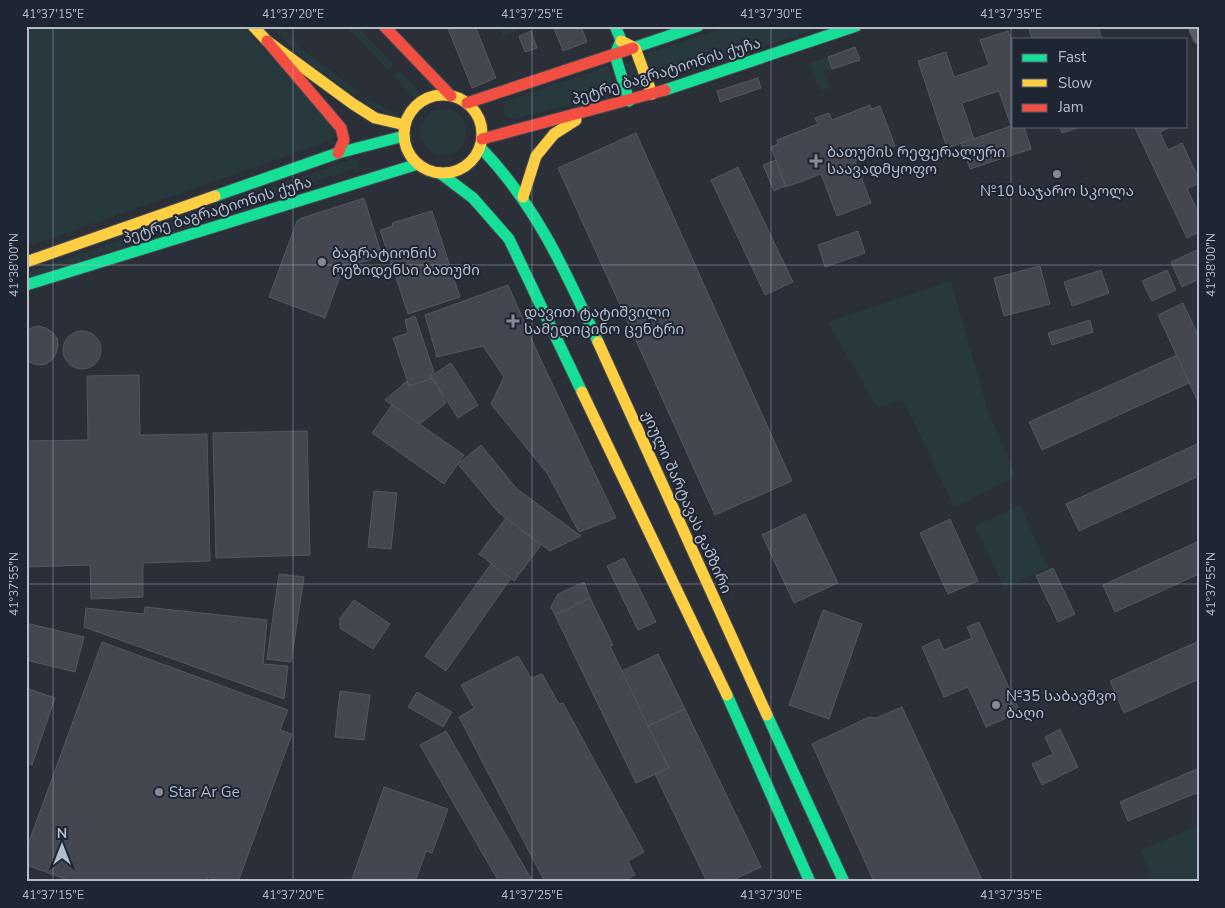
<svg xmlns="http://www.w3.org/2000/svg" width="1225" height="908" viewBox="0 0 1225 908" font-family="'Nunito Sans','Noto Sans Georgian',sans-serif">
<style>
.green{fill:#28393e}
.building{fill:#44474f;stroke:#53575f}
.lines{fill:none;stroke-linecap:round;stroke-linejoin:round}
.street-casing{stroke:#474a51;stroke-width:14}
.fast-casing{stroke:#474a51;stroke-width:13}
.slow-casing{stroke:#474a51;stroke-width:13}
.jam-casing{stroke:#474a51;stroke-width:13}
.street{stroke:#5b5e66;stroke-width:12}
.fast{stroke:#16e098;stroke-width:11}
.slow{stroke:#ffcf43;stroke-width:11}
.jam{stroke:#f24e42;stroke-width:11}
.ticks{fill:none;stroke:#b5bbc9;stroke-width:1;stroke-opacity:0.45}
.poi-dot{fill:#858a96;stroke:#1e2533;stroke-width:2}
.labels{text-anchor:middle;stroke-width:4;stroke-linejoin:round;paint-order:stroke}
.street-label{font-size:15px;fill:#b5bbc9;stroke:#1e2533}
.poi-label{font-size:15px;fill:#b5bbc9;stroke:#1e2533;text-anchor:start}
.neatline{fill:none;stroke:#b5bbc9;stroke-width:2}
.ticks-label{font-size:12px;text-anchor:middle;fill:#b5bbc9}
</style>
<rect width="100%" height="100%" fill="#2b2f38"/>
<g class="green">
<polygon points="26,26 242,26 331,122 335,130 333,138 324,143 26,247"/>
<polygon points="270,26 281,26 302,49 357,91 354,95 302,58"/>
<polygon points="346,26 357,26 393,64 388,70"/>
<polygon points="499,26 530,26 503,36"/>
<path d="M728,26H824L659,81C652,76 646,61 647,53Z"/>
<polygon points="828,57 832,69 824,72 830,88 820,91 810,63"/>
<polygon points="632,61 640,81 633,84 625,64"/>
<path d="M608,66L618,92L518,118H511L505,116C503,110 502,106 507,101Z"/>
<polygon points="399,71 422,95 415,99 393,75"/>
<polygon points="367,99 402,117 400,120 365,103"/>
<circle cx="443" cy="132" r="23"/>
<polygon points="353,159 357,159 359,165 356,168 26,279 26,273"/>
<polygon points="951,281 986,406 1016,476 955,508 903,400 877,407 828,322"/>
<polygon points="1020,505 1048,568 1004,588 975,526"/>
<polygon points="1199,825 1199,882 1154,882 1141,850"/>
</g>
<g class="building">
<polygon points="447,26 475,26 496,78 472,88"/>
<polygon points="553,26 581,26 587,42 563,51"/>
<polygon points="1028,26 1098,26 1102,39 1032,39"/>
<polygon points="531,31 537,48 525,52 519,36"/>
<polygon points="1008,31 1014,47 1014,126 1011,126 999,91 962,103 974,139 947,148 918,61 946,52 954,77 989,65 980,40"/>
<polygon points="855,47 860,60 832,69 828,57"/>
<polygon points="758,78 761,88 720,102 717,91"/>
<polygon points="870,105 871,109 880,106 895,146 855,161 871,203 837,216 821,174 786,187 771,147 778,144 777,140 818,124 815,118 829,113 832,120"/>
<polygon points="1011,126 1024,126 1031,149 970,169 961,143"/>
<polygon points="1060,126 1084,126 1062,133"/>
<polygon points="1134,126 1173,126 1160,132 1168,150 1182,143 1199,179 1199,183 1187,189 1199,214 1199,232 1187,238"/>
<polygon points="636,133 792,481 715,515 558,168"/>
<polygon points="776,160 785,186 774,191 763,165"/>
<polygon points="738,167 793,282 765,295 711,180"/>
<polygon points="364,198 382,256 343,268 325,318 269,297 297,221 302,218"/>
<polygon points="432,211 460,297 408,314 380,230 393,226 392,223"/>
<polygon points="858,231 865,253 825,267 818,245"/>
<polygon points="1197,250 1199,254 1199,279 1182,287 1171,262"/>
<polygon points="1040,266 1050,304 1004,316 994,278"/>
<polygon points="1101,270 1109,293 1072,306 1064,282"/>
<polygon points="1167,270 1176,290 1152,301 1142,281"/>
<polygon points="508,285 540,358 616,518 579,532 547,473 491,404 504,377 483,346 437,357 425,315"/>
<polygon points="1183,303 1199,337 1199,404 1158,315"/>
<polygon points="415,316 434,372 430,375 433,378 409,386 393,338 408,333 405,320"/>
<polygon points="1090,320 1093,332 1052,345 1048,333"/>
<polygon points="39,326 46,328 52,332 57,338 58,346 56,353 52,360 46,364 38,365 31,363 26,360 26,331 31,328"/>
<circle cx="82" cy="350" r="19"/>
<polygon points="1177,355 1189,383 1042,450 1029,422"/>
<polygon points="451,363 478,405 458,418 431,376"/>
<polygon points="139,375 140,435 207,434 210,561 143,563 143,597 91,599 90,565 26,567 26,441 88,440 87,376"/>
<polygon points="433,378 446,403 420,424 385,400 407,381 409,386"/>
<polygon points="392,405 464,455 444,484 372,433"/>
<polygon points="307,431 310,555 216,558 213,433"/>
<polygon points="1199,443 1199,476 1079,531 1066,504"/>
<polygon points="481,445 517,489 581,536 550,551 499,513 458,464"/>
<polygon points="374,491 397,493 391,549 368,547"/>
<polygon points="805,514 838,583 794,603 762,535"/>
<polygon points="506,518 541,545 514,581 479,554"/>
<polygon points="950,519 978,581 948,594 920,533"/>
<polygon points="1199,541 1199,574 1115,612 1103,585"/>
<polygon points="624,558 656,622 638,630 607,566"/>
<polygon points="491,564 511,578 446,671 425,656"/>
<polygon points="1053,568 1075,614 1058,622 1036,576"/>
<polygon points="279,574 304,577 291,662 267,659"/>
<polygon points="584,582 590,598 555,615 551,607 558,594"/>
<polygon points="590,598 613,645 610,646 669,768 636,783 555,615"/>
<polygon points="354,600 390,624 373,649 340,628 340,618"/>
<polygon points="145,607 267,620 263,664 288,666 284,699 84,627 86,608 144,614"/>
<polygon points="823,610 862,624 829,719 789,705"/>
<polygon points="979,622 1020,712 986,727 968,687 944,697 922,647 939,639 944,650 972,638 967,627"/>
<polygon points="26,623 84,637 75,672 26,660"/>
<polygon points="1199,641 1199,679 1124,713 1110,681"/>
<polygon points="102,642 288,710 280,730 292,734 238,882 221,882 208,877 206,882 74,882 26,865 26,850"/>
<polygon points="658,654 685,709 648,726 622,671"/>
<polygon points="518,656 531,678 542,674 559,704 563,703 644,852 628,861 635,875 621,882 545,882 459,717 474,708 461,685"/>
<polygon points="26,688 55,698 32,765 26,763"/>
<polygon points="340,691 370,695 364,740 335,737"/>
<polygon points="417,692 452,712 443,727 408,707"/>
<polygon points="902,707 983,882 874,882 812,744 869,717 876,718"/>
<polygon points="685,709 761,867 729,882 707,882 655,774 669,768 648,726"/>
<polygon points="1060,729 1078,767 1042,785 1032,764 1053,754 1045,737"/>
<polygon points="446,731 533,882 499,882 420,745"/>
<polygon points="1199,768 1199,792 1128,821 1120,802"/>
<polygon points="384,787 448,809 432,853 426,851 415,882 351,882"/>
</g>
<g class="lines">
<defs>
<polyline id="street" points="1194,26 1199,38"/>
<g id="fast">
<polyline points="615,26 621,40 615,55 629,101"/>
<polyline points="633,48 698,26"/>
<polyline points="665,90 856,26"/>
<path d="M480,147C536,205 565,270 598,342"/>
<polyline points="440,173 473,198 509,239 582,392"/>
<polyline points="215,196 338,153 404,136"/>
<polyline points="26,285 418,164"/>
<polyline points="727,695 810,882"/>
<polyline points="767,715 844,882"/>
</g>
<g id="slow">
<polyline points="253,26 267,41 353,104 375,118 405,125"/>
<polyline points="621,41 635,48 652,94"/>
<circle cx="443" cy="134" r="39"/>
<polyline points="523,197 536,156 554,134 576,120"/>
<polyline points="26,262 215,196"/>
<polyline points="598,342 767,715"/>
<polyline points="582,392 727,695"/>
</g>
<g id="jam">
<polyline points="384,26 451,96"/>
<polyline points="267,41 341,128 344,140 338,153"/>
<polyline points="467,103 633,48"/>
<polyline points="482,139 665,90"/>
</g>
</defs>
<use href="#street" class="street-casing"/>
<use href="#fast" class="fast-casing"/>
<use href="#slow" class="slow-casing"/>
<use href="#jam" class="jam-casing"/>
<use href="#street" class="street"/>
<use href="#fast" class="fast"/>
<use href="#slow" class="slow"/>
<use href="#jam" class="jam"/>
</g>
<path class="ticks" d="M53,26V882M293,26V882M532,26V882M771,26V882M1011,26V882M26,265H1199M26,584H1199"/>
<g class="poi-dot">
<path d="M813.5 153.5h5v5h5v5h-5v5h-5v-5h-5v-5h5z"/>
<circle cx="1057" cy="174" r="5"/>
<circle cx="322" cy="262" r="5"/>
<path d="M510.5 313.5h5v5h5v5h-5v5h-5v-5h-5v-5h5z"/>
<circle cx="996" cy="705" r="5"/>
<circle cx="159" cy="792" r="5"/>
</g>
<g class="labels">
<g class="street-label">
<text transform="translate(666 71) rotate(-17)" y="5">პეტრე ბაგრატიონის ქუჩა</text>
<text transform="translate(217 210) rotate(-17)" y="5">პეტრე ბაგრატიონის ქუჩა</text>
<text transform="translate(687 502) rotate(66)" y="5">ჟიული შარტავას გამზირი</text>
</g>
<g class="poi-label">
<text x="827" y="157">ბათუმის რეფერალური<tspan x="827" dy="17">საავადმყოფო</tspan></text>
<text x="1057" y="196" text-anchor="middle">№10 საჯარო სკოლა</text>
<text x="332" y="258">ბაგრატიონის<tspan x="332" dy="17">რეზიდენსი ბათუმი</tspan></text>
<text x="524" y="317">დავით ტატიშვილი<tspan x="524" dy="17">სამედიცინო ცენტრი</tspan></text>
<text x="1006" y="701">№35 საბავშვო<tspan x="1006" dy="17">ბაღი</tspan></text>
<text x="169" y="797">Star Ar Ge</text>
</g>
</g>
<rect width="1225" height="908" fill="none" stroke="#1e2533" stroke-width="55"/>
<rect x="1012" y="38" width="175" height="90" fill="#1e2533" stroke="#5a616f"/>
<rect x="1022" y="54" width="25" height="8" fill="#16e098" stroke="#5a616f"/>
<text x="1058" y="62" font-size="15" fill="#b5bbc9">Fast</text>
<rect x="1022" y="79" width="25" height="8" fill="#ffcf43" stroke="#5a616f"/>
<text x="1058" y="88" font-size="15" fill="#b5bbc9">Slow</text>
<rect x="1022" y="104" width="25" height="8" fill="#f24e42" stroke="#5a616f"/>
<text x="1058" y="112" font-size="15" fill="#b5bbc9">Jam</text>
<g transform="translate(62 846)" stroke="#1e2533" stroke-width="4" paint-order="stroke">
<path d="M0-4L9 19L0 12L-9 19Z" fill="#b5bbc9"/>
<text y="-8" font-size="14" font-weight="bold" text-anchor="middle" fill="#b5bbc9">N</text>
</g>
<rect x="28" y="28" width="1170" height="852" class="neatline"/>
<g class="ticks-label">
<text x="53" y="18">41°37'15"E</text>
<text x="293" y="18">41°37'20"E</text>
<text x="532" y="18">41°37'25"E</text>
<text x="771" y="18">41°37'30"E</text>
<text x="1011" y="18">41°37'35"E</text>
<text transform="translate(14 265) rotate(-90)" y="4">41°38'00"N</text>
<text transform="translate(1211 265) rotate(-90)" y="4">41°38'00"N</text>
<text transform="translate(14 584) rotate(-90)" y="4">41°37'55"N</text>
<text transform="translate(1211 584) rotate(-90)" y="4">41°37'55"N</text>
<text x="53" y="899">41°37'15"E</text>
<text x="293" y="899">41°37'20"E</text>
<text x="532" y="899">41°37'25"E</text>
<text x="771" y="899">41°37'30"E</text>
<text x="1011" y="899">41°37'35"E</text>
</g>
</svg>
